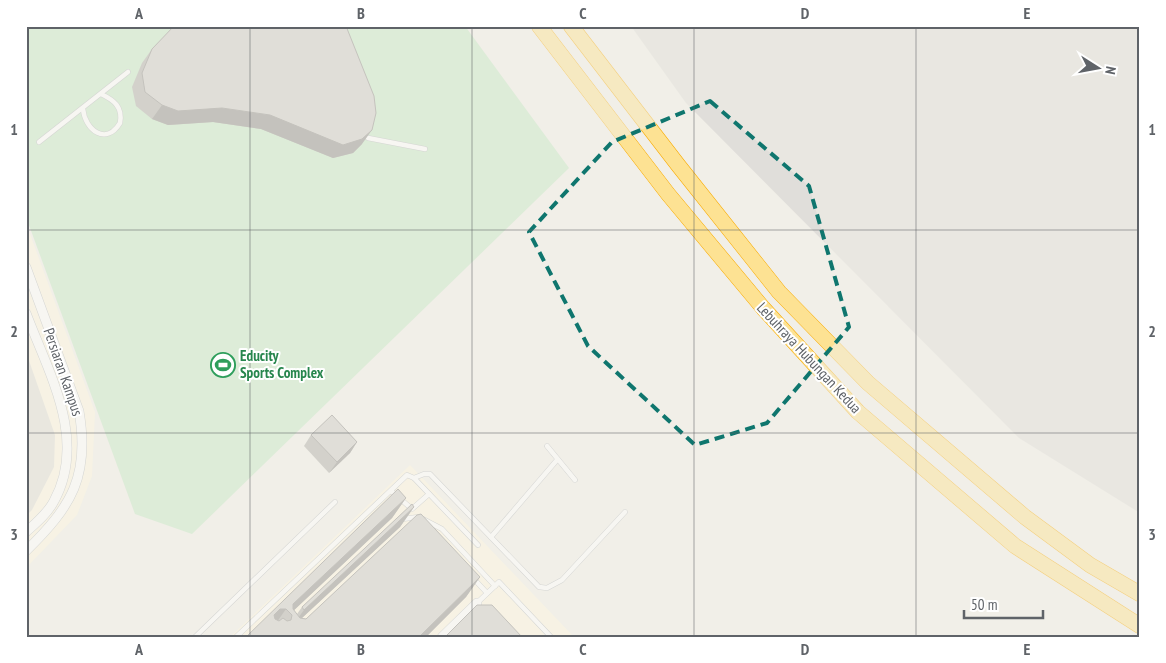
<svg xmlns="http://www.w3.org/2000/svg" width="1166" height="663" viewBox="0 0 1166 663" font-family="'PT Sans Narrow',sans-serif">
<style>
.commercial{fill:#fef7e0}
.industrial{fill:#e0deda}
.education{fill:#e1ded6}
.green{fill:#c5e8c5}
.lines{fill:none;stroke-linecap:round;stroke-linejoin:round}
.lane-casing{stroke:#b5b8bc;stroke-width:5.5}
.street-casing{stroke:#b5b8bc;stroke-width:10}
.highway-casing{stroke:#f9ab00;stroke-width:16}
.lane{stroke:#fff;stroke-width:4.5}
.street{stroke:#fff;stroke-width:9}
.highway{stroke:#fde293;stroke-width:15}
.wall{fill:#afaea9}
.shaded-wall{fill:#8f8d8a}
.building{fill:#cccac5;stroke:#8f8d8a;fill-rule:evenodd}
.marked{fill:none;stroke:#0f766e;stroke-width:4;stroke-dasharray:10 6;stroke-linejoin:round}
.grid{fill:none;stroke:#5f6368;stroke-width:1;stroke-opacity:0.55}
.labels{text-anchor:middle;stroke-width:4;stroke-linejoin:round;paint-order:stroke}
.leisure-label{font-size:15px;font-weight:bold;fill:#27864d;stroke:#fff;text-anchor:start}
.street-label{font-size:15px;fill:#5f6368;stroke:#fff}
.neatline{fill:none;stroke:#5f6368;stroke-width:2}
.grid-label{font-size:16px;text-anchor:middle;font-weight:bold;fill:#5f6368}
</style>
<rect width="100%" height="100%" fill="#f1efe8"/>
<g class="commercial">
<polygon points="26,223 95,412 92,476 77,515 26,568"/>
<polygon points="410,465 574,637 230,637"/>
</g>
<polygon class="industrial" points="631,26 1140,26 1140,513 1019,438 686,103"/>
<polygon class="education" points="26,352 55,435 54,467 32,510 26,516"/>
<polygon class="green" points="26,26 465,26 569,168 192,534 135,514 26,217"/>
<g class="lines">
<defs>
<g id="lane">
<path d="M83,109C85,130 106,146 120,123C123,107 114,100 101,94"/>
<polyline points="368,138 425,149"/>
<polyline points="39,142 128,72"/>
<polyline points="547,446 575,480"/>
<polyline points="414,478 424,474 430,474 539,587 547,588 562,580 625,512"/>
<polyline points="391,491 412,509 429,494"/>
<polyline points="402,519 419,517 442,529 495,586"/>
<polyline points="491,537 557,460"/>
<polyline points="474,579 487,593"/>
<polyline points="477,603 499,582 551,637"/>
<polyline points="195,637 335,502"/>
<polyline points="236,637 407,475 414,478 478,545"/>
</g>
<g id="street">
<path d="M26,267L79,411C90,476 72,506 26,551"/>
<path d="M26,313C48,372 88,439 54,501C48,513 36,523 26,532"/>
<polyline points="442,637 477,603"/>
</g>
<g id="highway">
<polyline points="539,26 668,194 763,308 858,412 1015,546 1140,626"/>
<polyline points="571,26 678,165 779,292 868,383 1025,517 1090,565 1140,594"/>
</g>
</defs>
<use href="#lane" class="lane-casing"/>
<use href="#street" class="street-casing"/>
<use href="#highway" class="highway-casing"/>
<use href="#lane" class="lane"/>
<use href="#street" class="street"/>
<use href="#highway" class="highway"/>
</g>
<g class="wall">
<polygon points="152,49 362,144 353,153 333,158 261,129 213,122 168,125 152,119 136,106 132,87 142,63"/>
<polygon points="311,435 357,442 350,453 329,473 304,446"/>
<polygon points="406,498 392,518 294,610 297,614 302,607 414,507 400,527 302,618 306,619 480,577 466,597 426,637 246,637"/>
</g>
<g class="shaded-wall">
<polygon points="162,105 222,108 372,130 362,144 353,153 333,158 261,129 213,122 168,125 152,119"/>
<polygon points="357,442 350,453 329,473 337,462"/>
<polygon points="406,498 392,518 290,614 293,604"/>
<polygon points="414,507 400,527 289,630 304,610"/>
<polygon points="480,577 466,597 426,637 419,637"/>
<polygon points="280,609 286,609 272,629 274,615"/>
</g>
<g class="building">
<polygon points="174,26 346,26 374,96 376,113 372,130 362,139 343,145 270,115 222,108 178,111 162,105 145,92 142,73 152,49"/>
<polygon points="332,415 357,442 337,462 311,435"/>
<path d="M398,489L406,498L293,604V609L300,618L306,619L417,515L421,514L480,577L419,637H246ZM280,609H286L292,615L291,620L287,621L283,618L279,621L275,619L274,615Z"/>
<polygon points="412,504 414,507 304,610 302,607"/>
<polygon points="477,605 492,605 522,637 445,637"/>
</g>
<path d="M0 0H1166V663H0ZM710,101L809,186L849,327L767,423L695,445L588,346L529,232L612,142Z" fill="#f1efe8" fill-opacity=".55" fill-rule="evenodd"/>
<path class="marked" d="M710,101L809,186L849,327L767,423L695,445L588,346L529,232L612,142Z"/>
<path class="grid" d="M250,26V637M472,26V637M694,26V637M916,26V637M26,230H1140M26,433H1140"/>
<defs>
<symbol id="stadium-ring" viewBox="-11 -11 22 22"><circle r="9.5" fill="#fff" stroke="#2e9e5b" stroke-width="1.5"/><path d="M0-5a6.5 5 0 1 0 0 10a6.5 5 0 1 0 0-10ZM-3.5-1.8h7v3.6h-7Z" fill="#2e9e5b"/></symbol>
</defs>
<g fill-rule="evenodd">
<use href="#stadium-ring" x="209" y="351" width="28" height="28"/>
</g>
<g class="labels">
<g class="leisure-label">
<text x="240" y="361">Educity<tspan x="240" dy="17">Sports Complex</tspan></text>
</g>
<g class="street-label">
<text transform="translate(809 358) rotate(47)" y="5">Lebuhraya Hubungan Kedua</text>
<text transform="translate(63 372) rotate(71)" y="5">Persiaran Kampus</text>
</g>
</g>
<rect width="1166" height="663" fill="none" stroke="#ffffff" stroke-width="55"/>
<g transform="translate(1098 68) rotate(101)" stroke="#ffffff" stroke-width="4" paint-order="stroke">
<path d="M0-4L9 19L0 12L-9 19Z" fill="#5f6368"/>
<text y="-8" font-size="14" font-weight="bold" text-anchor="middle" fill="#5f6368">N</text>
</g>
<path d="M964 610v8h79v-8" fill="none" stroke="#5f6368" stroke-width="2.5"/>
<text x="971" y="610" font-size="15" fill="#5f6368" stroke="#ffffff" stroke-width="4" paint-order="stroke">50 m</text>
<rect x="28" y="28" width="1110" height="608" class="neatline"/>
<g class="grid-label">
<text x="139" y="19">A</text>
<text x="361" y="19">B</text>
<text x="583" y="19">C</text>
<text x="805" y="19">D</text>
<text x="1027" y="19">E</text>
<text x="14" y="135">1</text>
<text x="1152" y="135">1</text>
<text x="14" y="337">2</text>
<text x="1152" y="337">2</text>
<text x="14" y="540">3</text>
<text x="1152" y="540">3</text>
<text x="139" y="655">A</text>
<text x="361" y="655">B</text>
<text x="583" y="655">C</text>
<text x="805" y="655">D</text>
<text x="1027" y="655">E</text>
</g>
</svg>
